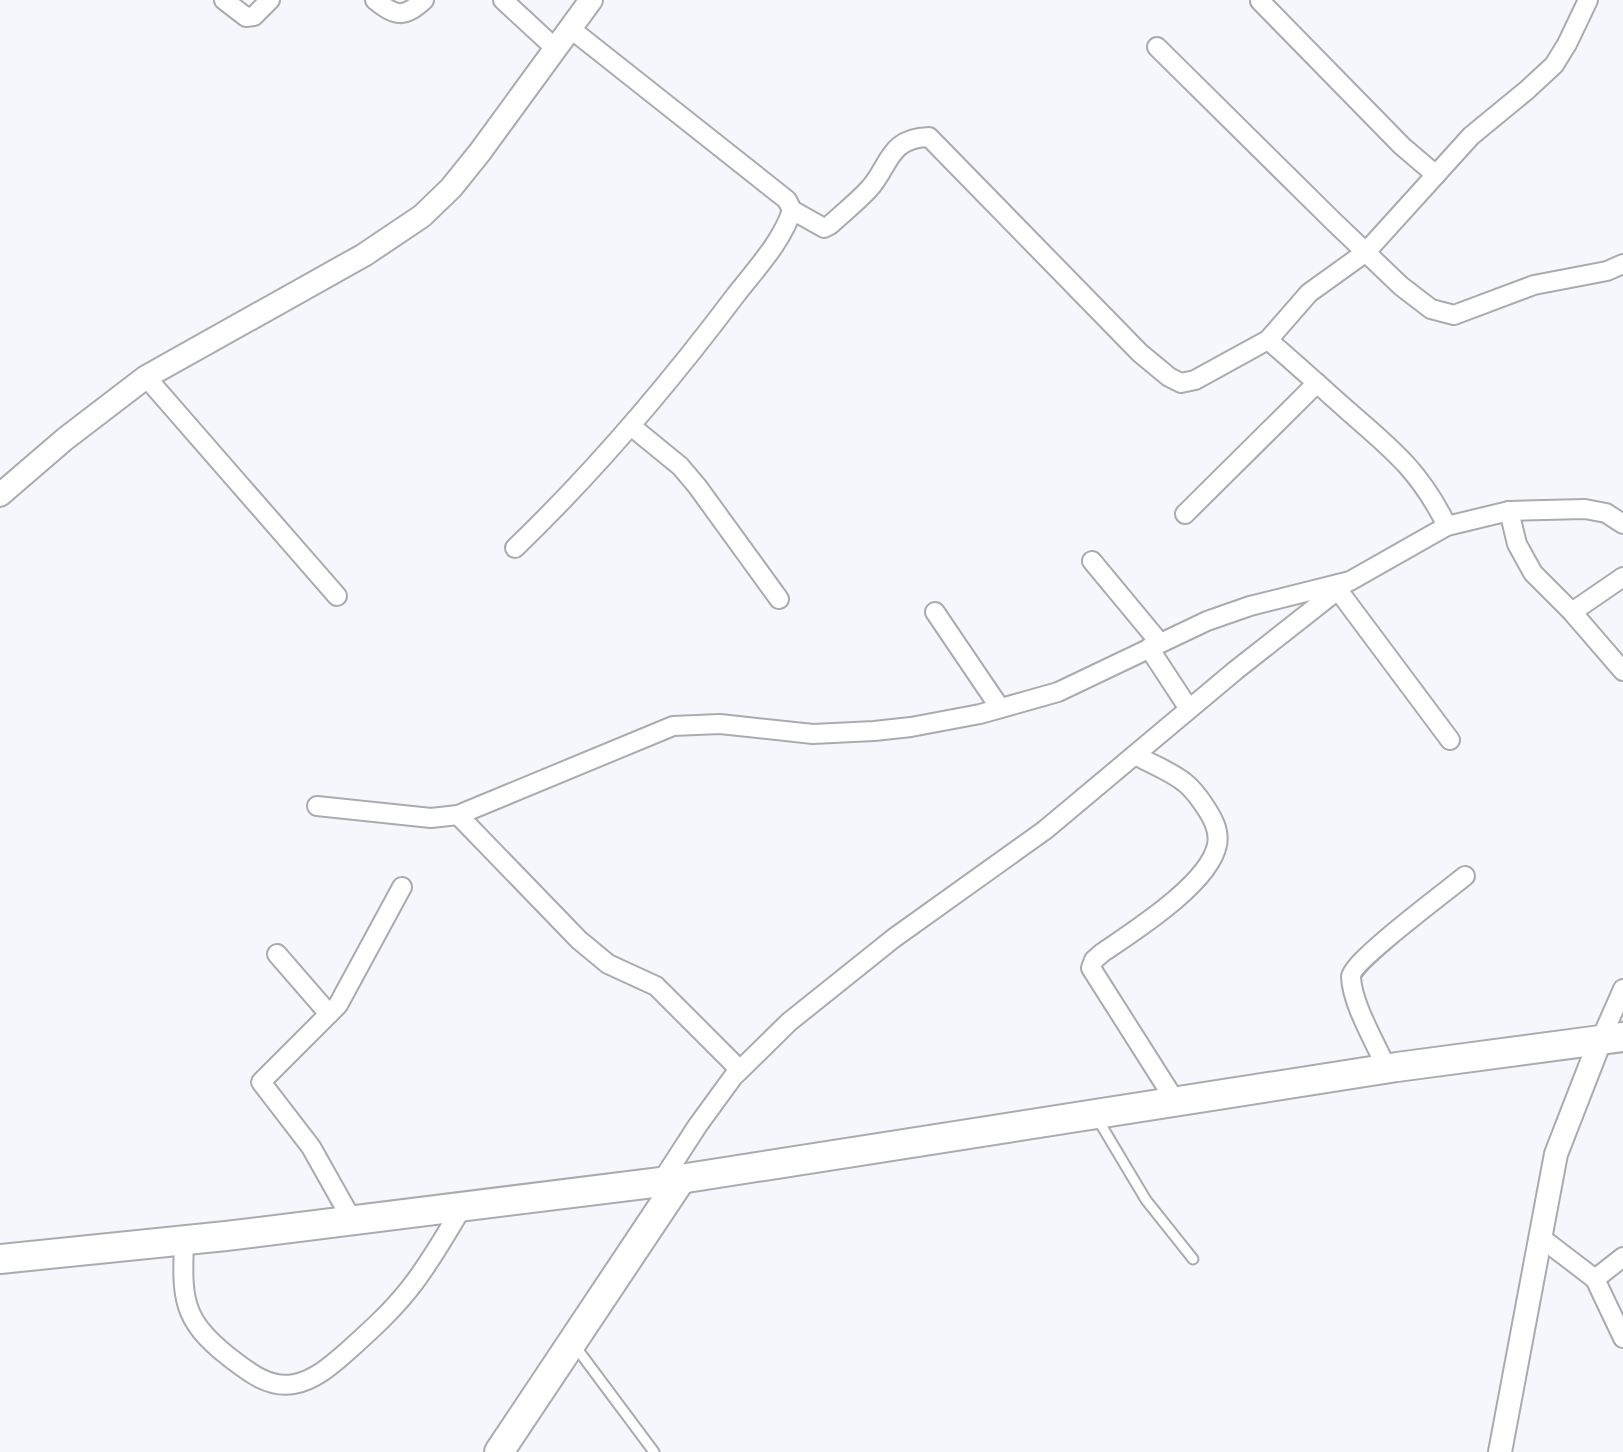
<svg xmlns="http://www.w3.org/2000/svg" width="1623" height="1452" viewBox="0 0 1623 1452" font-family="Manrope,sans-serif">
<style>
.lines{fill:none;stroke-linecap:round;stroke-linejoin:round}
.service-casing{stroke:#aaabb0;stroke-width:13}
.minor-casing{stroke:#aaabb0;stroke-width:22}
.tertiary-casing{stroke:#aaabb0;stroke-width:26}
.primary-casing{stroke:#aaabb0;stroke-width:32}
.service{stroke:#fff;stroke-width:9}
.minor{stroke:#fff;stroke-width:18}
.tertiary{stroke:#fff;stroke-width:22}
.primary{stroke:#fff;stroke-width:28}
</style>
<rect width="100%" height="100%" fill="#f6f7fc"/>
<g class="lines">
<defs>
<g id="service">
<polyline points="1097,1118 1146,1200 1193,1259"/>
<polyline points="575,1346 654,1452"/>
</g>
<g id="minor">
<polyline points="224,0 246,17 254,16 270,0"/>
<path d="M375,0C396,17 404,18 424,0"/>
<polyline points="503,0 556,49"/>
<polyline points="1260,1 1402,146 1436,175"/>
<polyline points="1157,47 1332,220 1401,286 1431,309 1454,315 1534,285 1607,271 1623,264"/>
<path d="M792,210L824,228L830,225C843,213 857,202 869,189C890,166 888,138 929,137L1140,353L1169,377L1181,383L1195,380L1268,340L1309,293L1366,252L1471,136L1527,90L1554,65L1567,44L1588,0"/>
<path d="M1268,340C1295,363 1321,387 1347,410C1392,449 1420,471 1447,526"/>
<polyline points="146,377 337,596"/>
<polyline points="631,426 680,466 697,486 779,599"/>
<polyline points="1509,511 1517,544 1533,573 1572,612 1623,671"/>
<polyline points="1185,514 1317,383"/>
<path d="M515,548C595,471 668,385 735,296C755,270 782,242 792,210L787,200L571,29"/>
<polyline points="1092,561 1160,643"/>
<polyline points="1338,590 1450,740"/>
<polyline points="935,612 1000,708"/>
<polyline points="1572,612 1623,577"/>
<polyline points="1149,648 1189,709"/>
<path d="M1135,755C1151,764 1170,771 1184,782C1192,788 1198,796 1204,805C1212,817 1220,830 1217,845C1209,884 1134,931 1102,953L1094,960L1091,968L1176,1102"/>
<polyline points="317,806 431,818 458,815 673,726 720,724 813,734 874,731 911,727 980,714 1058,692 1207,621 1250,606 1350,581 1447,526 1509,511 1585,509 1606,513 1623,524"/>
<polyline points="458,815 579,940 608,964 656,986 740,1070"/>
<polyline points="277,954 329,1014"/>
<polyline points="1600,1041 1623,989"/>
<path d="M1387,1069C1376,1044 1352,1004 1351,977C1351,962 1448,890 1465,876"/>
<polyline points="661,1182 698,1125 733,1077 789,1022 894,938 1045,830 1236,670 1344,585"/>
<polyline points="352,1220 311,1147 261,1082 338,1005 402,887"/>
<polyline points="1540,1237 1595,1279 1623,1338"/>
<path d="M184,1240C182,1298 181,1319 229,1357C247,1371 269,1389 294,1384C316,1380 334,1363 350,1349C371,1330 392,1311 410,1288C430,1263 446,1234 463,1206"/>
<polyline points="1595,1279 1623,1257"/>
</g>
<g id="tertiary">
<polyline points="0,495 65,439 146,377 364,255 422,216 451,188 480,152 591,0"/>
<polyline points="1500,1452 1556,1154 1600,1041"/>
</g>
<g id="primary">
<polyline points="0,1259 226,1236 661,1182 1397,1067 1623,1037"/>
<polyline points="499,1452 681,1179"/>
</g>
</defs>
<use href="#service" class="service-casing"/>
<use href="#minor" class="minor-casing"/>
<use href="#tertiary" class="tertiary-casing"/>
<use href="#primary" class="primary-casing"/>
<use href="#service" class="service"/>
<use href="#minor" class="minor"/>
<use href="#tertiary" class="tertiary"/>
<use href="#primary" class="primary"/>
</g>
</svg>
